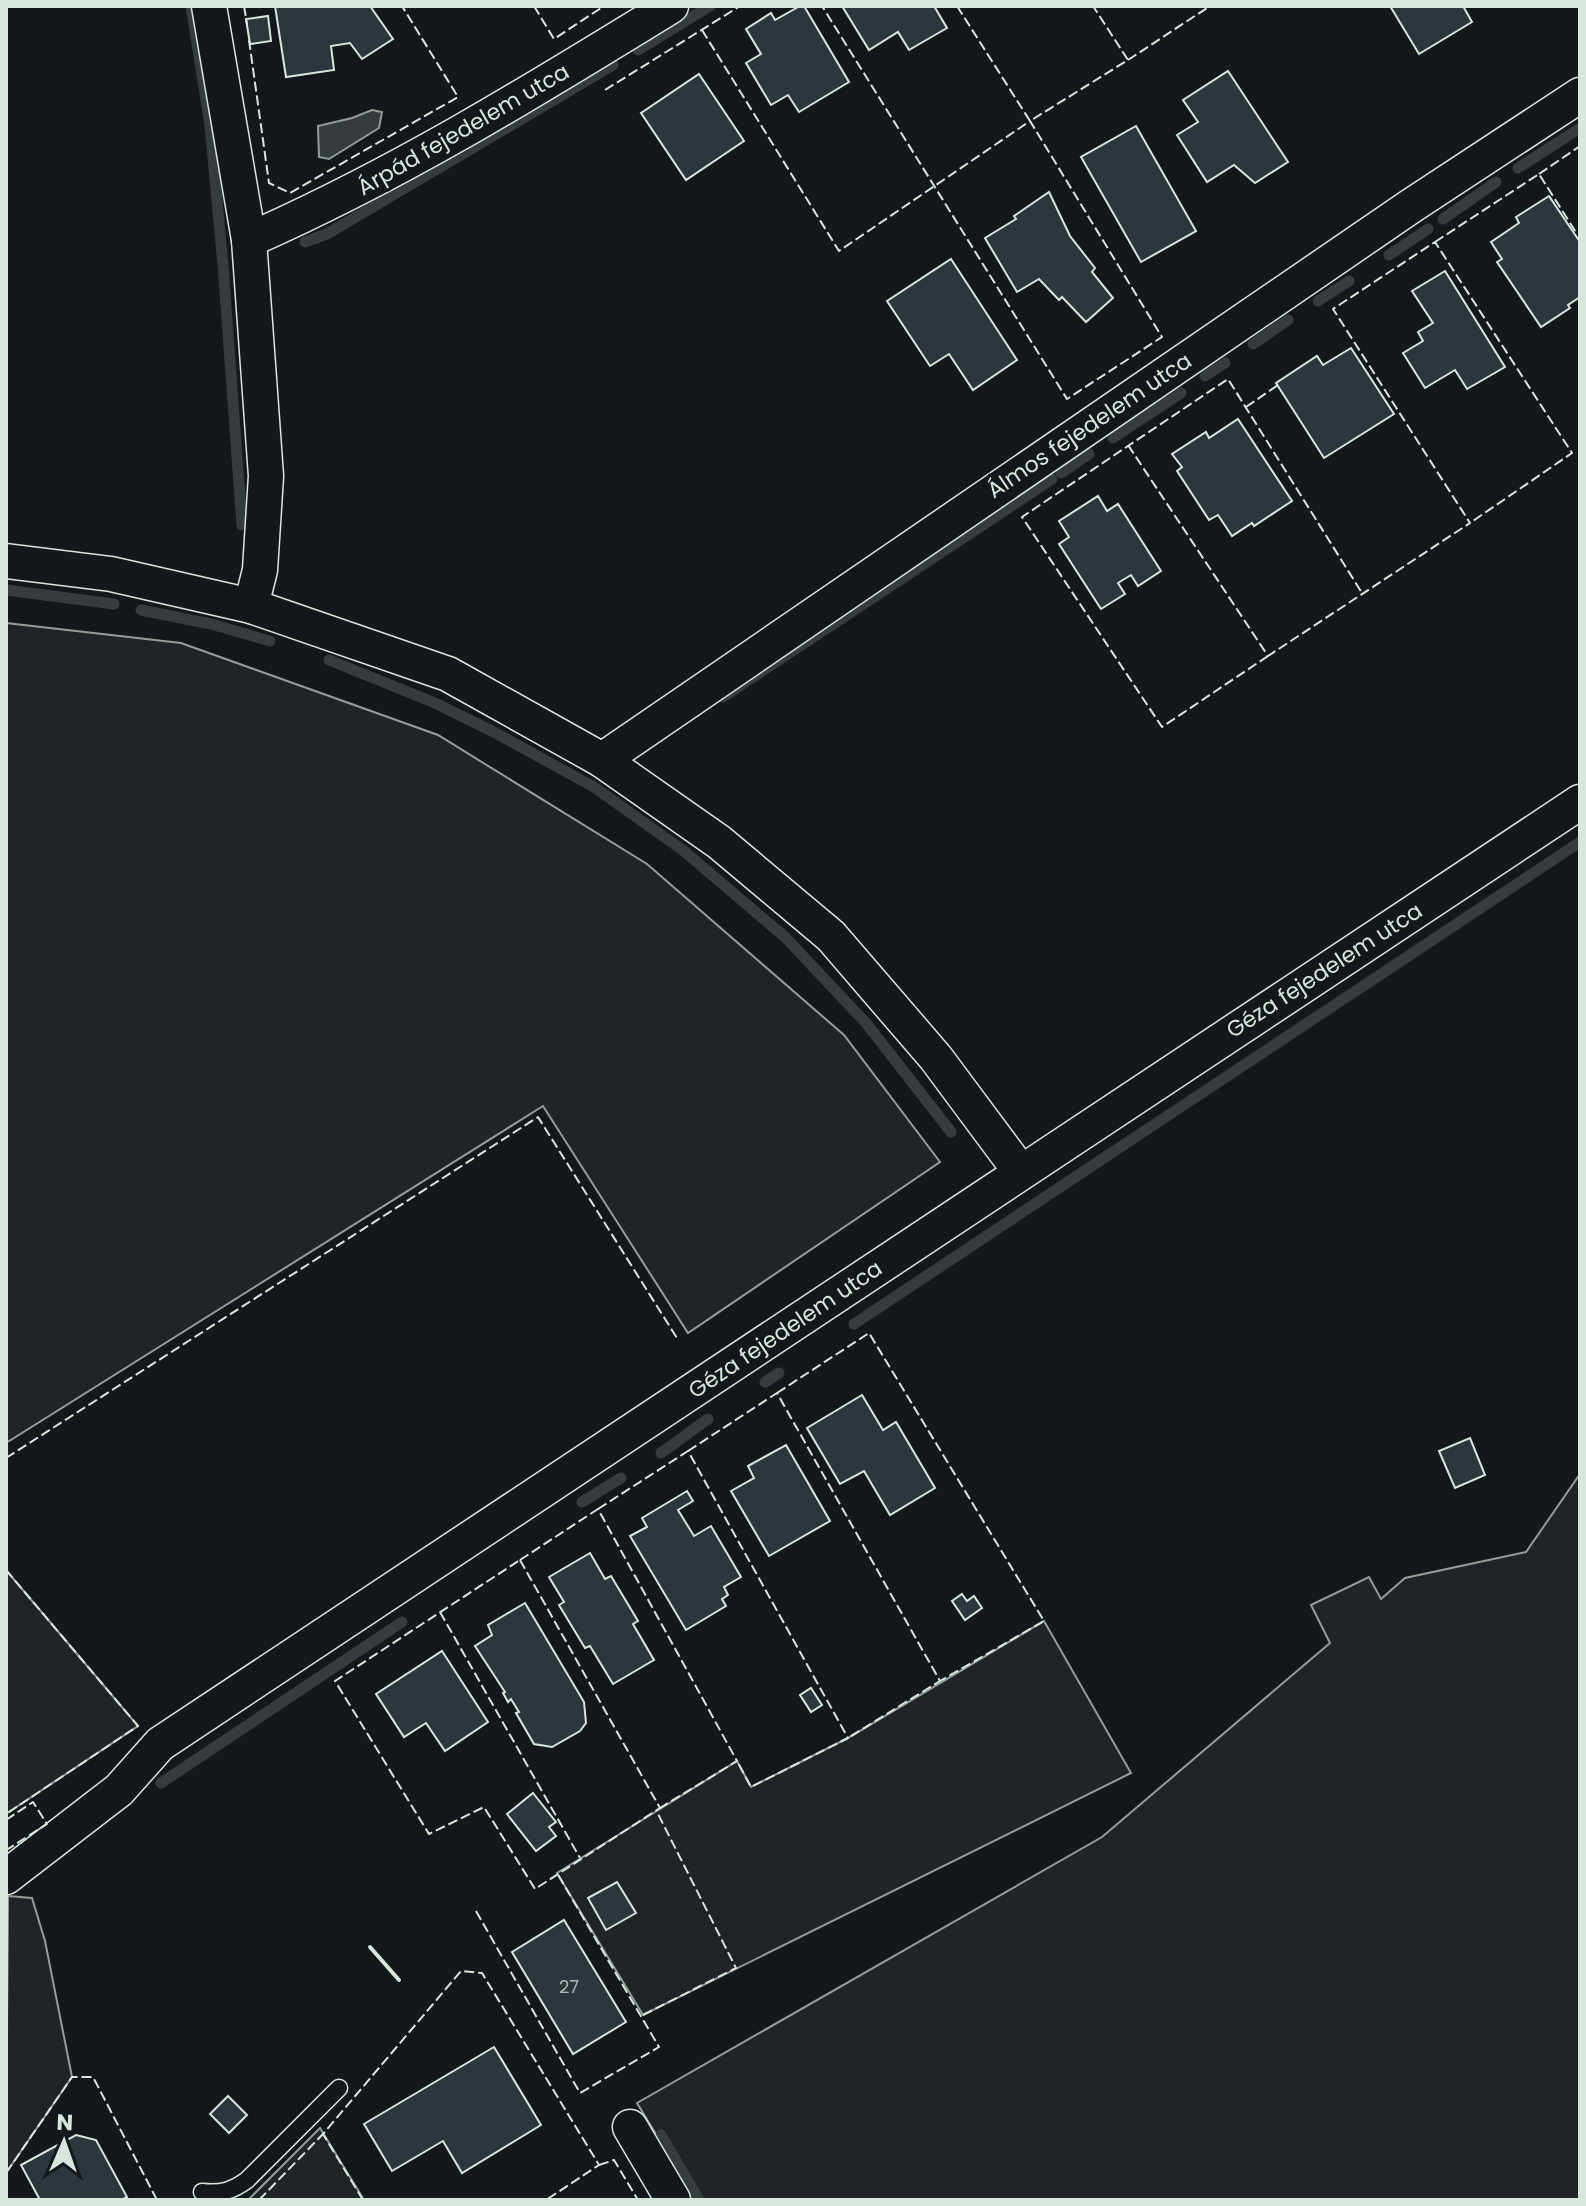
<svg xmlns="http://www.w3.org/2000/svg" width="1586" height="2206" viewBox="0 0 1586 2206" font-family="Poppins,sans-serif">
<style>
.green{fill:#202428;stroke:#939e99;stroke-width:2}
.water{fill:#363b3e;stroke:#939e99;stroke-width:2}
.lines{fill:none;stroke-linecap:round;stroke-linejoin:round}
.stream{stroke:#363b3e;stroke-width:11}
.building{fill:#2c363c;stroke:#d8e6dc;stroke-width:2}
.lane-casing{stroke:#d8e6dc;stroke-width:19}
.street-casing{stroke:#d8e6dc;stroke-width:37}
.lane{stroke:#14181c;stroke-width:16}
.street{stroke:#14181c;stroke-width:34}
.fence{stroke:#d8e6dc;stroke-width:2;stroke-dasharray:10 4;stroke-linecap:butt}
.wall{stroke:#d8e6dc;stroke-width:4}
.labels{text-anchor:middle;stroke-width:6;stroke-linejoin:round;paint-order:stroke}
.number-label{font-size:18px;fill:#adbab4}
.street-label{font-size:22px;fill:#d8e6dc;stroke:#14181c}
</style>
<rect width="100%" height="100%" fill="#14181c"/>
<g class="green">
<polygon points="6,623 181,643 438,735 647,864 844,1035 940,1162 688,1333 543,1106 6,1443"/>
<polygon points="1580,1474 1580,2200 696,2200 637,2103 1102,1837 1330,1643 1311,1605 1369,1577 1381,1599 1405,1578 1526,1552"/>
<polygon points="6,1570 138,1726 6,1814"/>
<polygon points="1044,1621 1131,1773 643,2015 557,1873 737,1761 751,1787 848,1738"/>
<polygon points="8,1896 32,1898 45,1941 72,2077 6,2173"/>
<polygon points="320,2128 364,2200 249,2200 250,2198"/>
</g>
<polygon class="water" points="372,110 382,112 379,128 329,159 319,157 318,126 352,118"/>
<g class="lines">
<g class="stream">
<polyline points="191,6 210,125 223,265 242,525"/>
<polyline points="638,50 710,6"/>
<polyline points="1518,168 1580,128"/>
<polyline points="1443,219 1496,182"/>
<polyline points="305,242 327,234 613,65"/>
<polyline points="1389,255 1428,229"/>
<polyline points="1318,301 1349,281"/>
<polyline points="1253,344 1288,320"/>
<polyline points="1205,376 1225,363"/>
<polyline points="1113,438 1181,393"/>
<polyline points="1061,473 1089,454"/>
<polyline points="6,590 114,604"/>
<polyline points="141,610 211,624 270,641"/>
<polyline points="329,660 435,703 492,731 594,787 684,851 786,938 866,1023 951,1132"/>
<polyline points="723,697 1052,479"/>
<polyline points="854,1324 1580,842"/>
<polyline points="765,1382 779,1373"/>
<polyline points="661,1453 708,1419"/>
<polyline points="582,1502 621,1478"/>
<polyline points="161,1783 402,1622"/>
<polyline points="661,2135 699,2200"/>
</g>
</g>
<g class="building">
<polygon points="275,6 370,6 393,39 362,59 350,43 331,46 334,70 286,77"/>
<polygon points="800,6 804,6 849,82 799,112 788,95 771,105 746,63 761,54 746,29 771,13 775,20"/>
<polygon points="842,6 934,6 947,28 909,50 898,32 869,50"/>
<polygon points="1390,6 1463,6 1472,22 1419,54"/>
<polygon points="268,16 271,41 250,44 246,19"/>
<polygon points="1228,71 1288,162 1255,183 1234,165 1207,182 1177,135 1198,122 1183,100"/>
<polygon points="699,74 744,141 686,180 641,113"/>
<polygon points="1136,126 1196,231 1141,262 1081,157"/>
<polygon points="1049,192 1070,236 1095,268 1092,272 1113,298 1086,322 1062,297 1059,300 1039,279 1017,292 985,238 1016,219 1014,216"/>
<polygon points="1549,196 1580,242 1580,297 1568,305 1570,308 1541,327 1497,262 1502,259 1491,242 1519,223 1516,217"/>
<polygon points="951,259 1017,360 973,390 949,354 930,366 887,301"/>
<polygon points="1445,271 1505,367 1467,389 1455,370 1425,388 1403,353 1423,341 1418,332 1433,323 1412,291"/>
<polygon points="1351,348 1394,414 1324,458 1276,383 1317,356 1323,365"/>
<polygon points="1238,419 1292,501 1254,526 1252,523 1232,536 1218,515 1209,520 1177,471 1182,467 1172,454 1206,432 1209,438"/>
<polygon points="1098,496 1107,511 1118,504 1161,571 1138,586 1131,575 1118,583 1125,594 1101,609 1059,544 1069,537 1059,521"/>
<polygon points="862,1395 883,1430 896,1422 935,1488 890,1515 864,1471 840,1484 807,1428"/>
<polygon points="1470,1438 1485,1475 1455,1488 1439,1451"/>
<polygon points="786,1445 830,1521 769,1556 731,1491 754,1478 748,1466"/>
<polygon points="687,1491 693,1501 678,1510 694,1536 711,1526 741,1577 724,1587 728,1595 722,1599 726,1606 686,1630 630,1536 647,1527 642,1518"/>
<polygon points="590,1553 605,1579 611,1576 638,1621 633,1624 654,1660 613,1684 590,1646 585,1648 559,1605 564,1602 549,1577"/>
<polygon points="962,1594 967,1601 974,1596 982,1608 965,1620 952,1601"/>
<polygon points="525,1603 584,1702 586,1723 580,1731 552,1747 534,1744 516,1713 519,1712 511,1699 508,1702 503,1693 505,1692 475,1646 492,1635 488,1625"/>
<polygon points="442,1651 488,1722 445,1751 426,1723 404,1737 376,1694"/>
<polygon points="811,1688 822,1705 811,1712 800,1695"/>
<polygon points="533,1793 556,1822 549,1827 556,1836 536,1851 507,1814"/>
<polygon points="617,1882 636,1913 606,1930 588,1898"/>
<polygon points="564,1920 626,2022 573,2054 512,1952"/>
<polygon points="494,2047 541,2125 462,2173 443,2141 392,2171 364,2124"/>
<polygon points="228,2096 247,2115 229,2133 210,2114"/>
<polygon points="76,2135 96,2140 127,2197 121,2200 40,2200 21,2165"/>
</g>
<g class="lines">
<defs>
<path id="lane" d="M202,2192C221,2194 232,2191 247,2180L339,2088"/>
<g id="street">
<polyline points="209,6 249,240 266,476 260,570 251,606"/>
<path d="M249,240C397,175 533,91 671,6"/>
<polyline points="6,561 111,574 251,606 448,674 602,760 719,842 831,936 936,1058 1020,1171"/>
<polyline points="602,760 1411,206 1580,95"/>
<polyline points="6,1877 119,1790 160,1744 1580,802"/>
<polyline points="630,2127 673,2200"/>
</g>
</defs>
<use href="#lane" class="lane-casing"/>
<use href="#street" class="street-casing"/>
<use href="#lane" class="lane"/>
<use href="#street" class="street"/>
<g class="fence">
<polyline points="244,6 247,24"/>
<polyline points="534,6 554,39 604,6"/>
<polyline points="957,6 1030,121 1128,60 1093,6"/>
<polyline points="702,30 839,251 1030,121 1162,337 1067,399 822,6"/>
<polyline points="249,40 269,183 290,193 458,97 402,6"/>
<polyline points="1128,60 1210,6"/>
<polyline points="605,90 740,6"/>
<polyline points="1539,174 1580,146"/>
<polyline points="1435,242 1539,174 1577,234"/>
<polyline points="1246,407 1278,385"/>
<polyline points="1128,445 1268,656 1470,523 1333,309 1435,242 1572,453 1470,523"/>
<polyline points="1268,656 1162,727 1022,517 1228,379 1362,593"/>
<polyline points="777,1393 869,1333 1044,1621 940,1681"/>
<polyline points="688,1451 777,1393 940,1681 848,1738"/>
<polyline points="6,1458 538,1117 677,1338"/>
<polyline points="598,1509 688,1451 848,1738 751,1787 737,1761"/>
<polygon points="520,1560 660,1808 535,1889 484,1807 429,1834 335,1681"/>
<polyline points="520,1560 598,1509 737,1761 660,1808"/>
<polyline points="6,1570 138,1726 6,1814"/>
<polyline points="440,1612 580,1858"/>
<polyline points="6,1820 33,1802 47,1824 8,1849 6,1846"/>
<polyline points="476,1911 580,2093 659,2047 557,1873"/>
<polyline points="643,2015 736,1968 656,1810"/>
<polyline points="6,2046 6,2048"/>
<polyline points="599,2165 614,2160 638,2200"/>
<polyline points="6,2173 72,2077 93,2077 157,2200"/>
<polyline points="259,2200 323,2134"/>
<polyline points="363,2200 323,2134 461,1971 482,1973 599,2165 546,2200"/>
</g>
<polyline class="wall" points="370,1947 399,1980"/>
</g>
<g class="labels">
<g class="number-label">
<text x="569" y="1993">27</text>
</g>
<g class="street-label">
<text transform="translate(463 129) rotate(-30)" y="8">Árpád fejedelem utca</text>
<text transform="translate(1089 425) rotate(-34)" y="8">Álmos fejedelem utca</text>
<text transform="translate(1324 970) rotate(-33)" y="8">Géza fejedelem utca</text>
<text transform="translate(785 1329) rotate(-34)" y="8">Géza fejedelem utca</text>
</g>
</g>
<rect width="1586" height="2206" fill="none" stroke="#d8e6dc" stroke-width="16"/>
<g transform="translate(64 2142) rotate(2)" stroke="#14181c" stroke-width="6" paint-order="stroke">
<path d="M0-6L14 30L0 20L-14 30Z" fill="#d8e6dc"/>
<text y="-12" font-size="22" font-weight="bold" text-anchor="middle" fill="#d8e6dc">N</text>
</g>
</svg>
